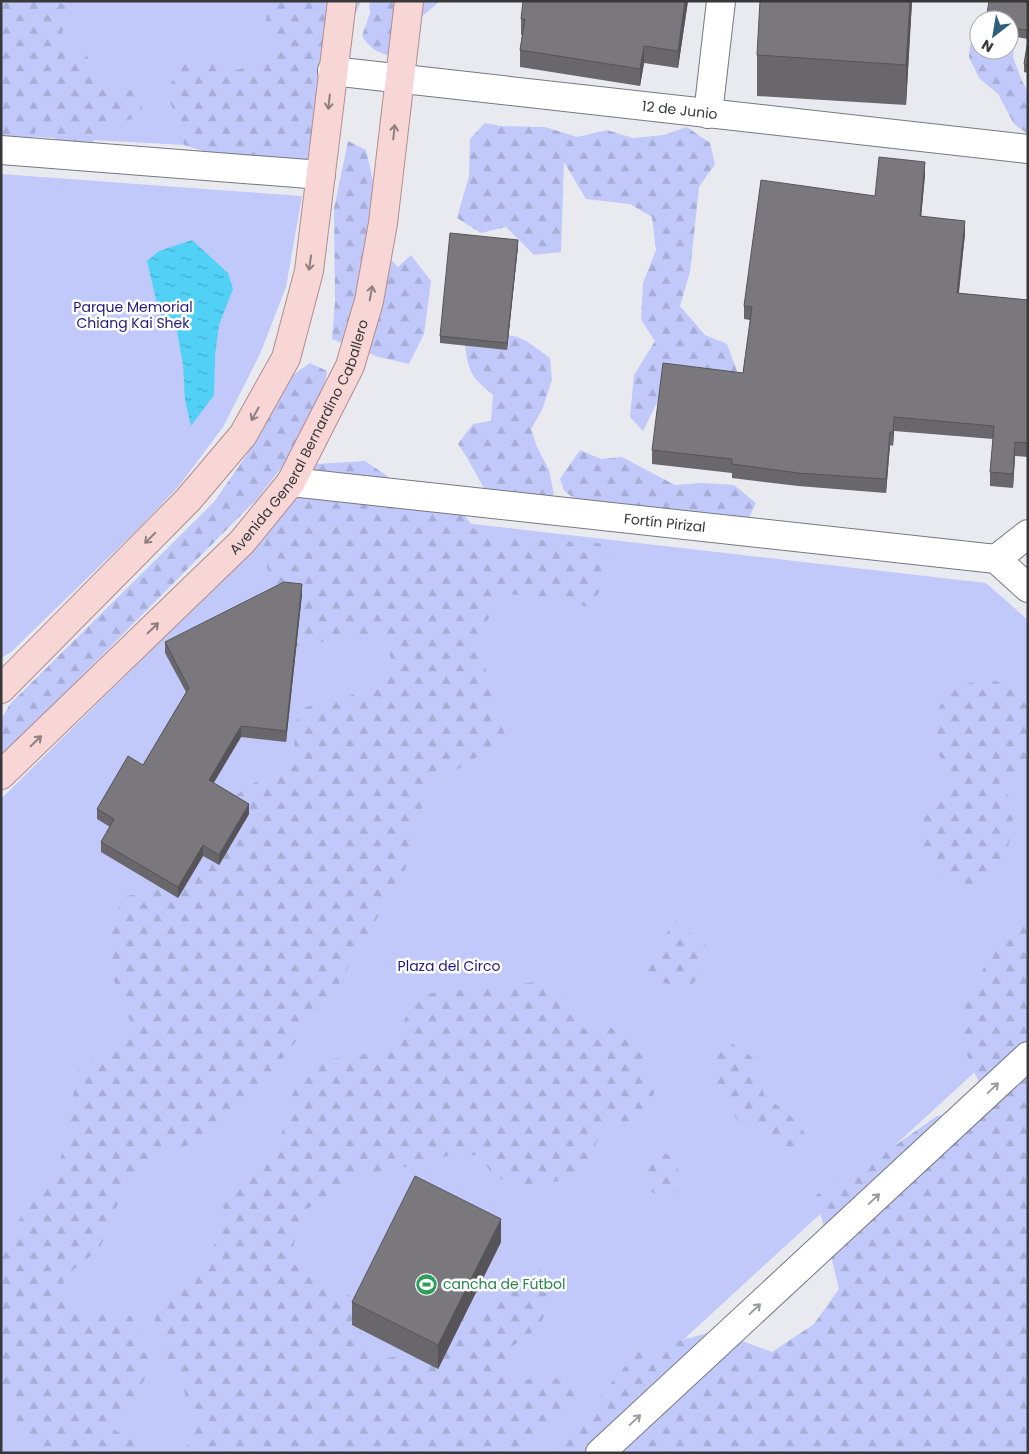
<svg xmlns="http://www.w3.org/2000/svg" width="1029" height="1454" viewBox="0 0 1029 1454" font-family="Poppins,sans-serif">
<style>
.green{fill:#c0c9f9}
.forest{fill:url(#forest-firs)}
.water{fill:url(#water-ripples)}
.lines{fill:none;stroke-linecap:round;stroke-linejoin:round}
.minor-casing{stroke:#77787e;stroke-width:30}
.major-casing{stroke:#b28c8e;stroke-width:30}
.minor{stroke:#fff;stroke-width:28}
.major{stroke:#f8d6d6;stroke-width:28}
.wall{fill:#6a676c}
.shaded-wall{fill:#565458}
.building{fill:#7b787d;stroke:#565458}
.oneway{stroke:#8e7f80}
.oneway2{stroke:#9b9c9c}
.labels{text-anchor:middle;stroke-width:5;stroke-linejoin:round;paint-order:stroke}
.street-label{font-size:14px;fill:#37383a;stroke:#fff}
.park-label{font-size:14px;fill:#221a79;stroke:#fff}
.leisure-label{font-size:14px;fill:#27864d;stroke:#fff;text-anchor:start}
</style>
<defs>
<pattern id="forest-firs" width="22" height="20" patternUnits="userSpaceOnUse" patternTransform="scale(1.25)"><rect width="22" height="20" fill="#c0c9f9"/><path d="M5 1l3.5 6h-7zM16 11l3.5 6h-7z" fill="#a6add6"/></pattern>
<pattern id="water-ripples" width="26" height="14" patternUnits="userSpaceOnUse" patternTransform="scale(1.25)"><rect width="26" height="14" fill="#51d1f6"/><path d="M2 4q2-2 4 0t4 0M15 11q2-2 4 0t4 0" fill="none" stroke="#44abc8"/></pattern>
</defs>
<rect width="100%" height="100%" fill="#e8eaf0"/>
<g class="green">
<polygon points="1,1 325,1 307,165 184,145 1,135"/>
<polygon points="1,174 302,196 286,287 260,354 223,427 179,486 140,527 11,652 1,658"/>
<polygon points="299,504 986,583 1028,620 1028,1023 560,1453 1,1453 1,799"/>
</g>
<g class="forest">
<path d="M1,1H56L70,7L59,43C90,50 85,53 98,79L139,93L142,108L135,118L117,123L96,125L93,145L63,149L41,120L32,139L1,138Z"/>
<polygon points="268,1 359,1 360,4 348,30 350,59 343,93 325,139 309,148 265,150 226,168 206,152 184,145 179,123 166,93 176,74 188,61 209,63 227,60 237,70 269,60 274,50 265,31"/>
<path d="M369,1H440L419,19L391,56C377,53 370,48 362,36L370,13Z"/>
<polygon points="1009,28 1018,33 1014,45 1013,57 1022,81 1028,92 1028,134 1014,124 998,94 979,78 969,57 970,45 979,37 979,50 1009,50"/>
<polygon points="485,123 501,126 545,127 577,137 607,130 633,138 664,135 687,127 710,143 715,164 699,187 690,272 680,306 705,335 727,344 738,374 665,386 643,431 630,417 634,375 655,341 641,320 643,283 656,250 652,217 630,204 586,199 564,162 561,252 534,255 506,227 481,233 457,218 469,176 470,139"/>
<polygon points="348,141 366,150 375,190 368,236 398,267 411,255 431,281 424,334 409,364 379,357 332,339 335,301 334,209"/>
<path d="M494,332L518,337L528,342L550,358L552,380L542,410L531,429L537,447L549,470L554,494L523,517L497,512C484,489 473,466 458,444L473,424L491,421L493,395C471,376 469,374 465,345Z"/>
<polygon points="310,363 327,371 321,409 297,448 256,500 1,757 1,720 10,704 214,502 250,450 293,375"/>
<polygon points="580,450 601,459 622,457 675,485 703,483 734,485 756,503 737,543 616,527 564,491 560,479"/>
<path d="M365,461L393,480L452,497L475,530L528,539L609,544L607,576L591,607L499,592L478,644L506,738L427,789L405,870L336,989L266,1080L194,1143L150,1159L121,1196L100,1248L63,1278L68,1307L131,1316L154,1361L132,1404L105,1425L139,1443V1453H40L25,1436L1,1389V1247L61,1157L79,1067L134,1031L109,968L108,929L125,896L152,892L170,883L206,858C207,849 208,839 211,831C226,793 258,779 293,765L295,733L299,708L344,700L394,666L381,634H362L329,639L304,649L282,645L269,573L260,543L276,503L317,464Z"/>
<path d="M992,680C1006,684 1019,689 1028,702V765C1018,776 1008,781 995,785C999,789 1006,792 1009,796C1029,859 963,923 925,858C918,845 915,828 921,814C928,797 945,782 963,780C928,762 922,709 958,688C969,681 980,681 992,680Z"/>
<polygon points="1028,917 1028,1453 549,1453 572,1430 637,1352 715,1331 772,1352 814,1324 839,1289 816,1195 880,1156 937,1116 992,1105 975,1074 956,1029 973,987 1006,928"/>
<polygon points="675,919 709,949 704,970 687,991 653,979 645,970"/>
<polygon points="546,980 576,1003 583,1028 632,1028 655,1089 645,1126 605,1121 585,1171 559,1181 526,1185 493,1177 481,1155 448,1156 410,1166 356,1176 304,1211 289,1260 324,1285 352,1297 359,1330 382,1360 426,1347 508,1286 538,1269 555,1286 540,1327 504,1352 511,1385 538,1376 561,1379 576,1394 534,1445 518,1453 186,1453 192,1424 182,1381 166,1359 154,1325 159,1298 195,1274 222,1234 224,1193 255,1173 281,1137 288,1105 298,1082 313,1059 352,1058 393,1044 416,995 467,989 504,987"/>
<polygon points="730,1042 756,1060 764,1095 790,1115 808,1137 796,1158 738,1120 729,1109 712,1080 712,1047"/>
<polygon points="656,1148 672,1157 684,1183 674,1198 653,1193 642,1178 650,1154"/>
</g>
<polygon class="water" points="192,240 228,273 233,289 219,325 215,356 214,395 191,426 185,400 183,365 177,331 160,316 147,261 159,251"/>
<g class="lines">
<defs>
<g id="minor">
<path id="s1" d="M332,71L1028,149"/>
<polyline points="708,114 721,1"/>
<polyline points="1,150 321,175"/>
<path id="s2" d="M291,482L996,559L1028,588"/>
<polyline points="996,559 1028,534"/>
<polyline points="600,1453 1028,1056"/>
</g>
<g id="major">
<polyline points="1,689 188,500 243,435 286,358 309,271 342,1"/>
<path id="s3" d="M1,775L242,542L291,482L350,366L369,301L383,223L409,1"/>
</g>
</defs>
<use href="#minor" class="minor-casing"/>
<use href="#major" class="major-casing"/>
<use href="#minor" class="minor"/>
<use href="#major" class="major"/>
</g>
<g class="wall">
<polygon points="688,1 678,68 644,63 640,86 520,67 520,50 522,35 521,35 521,19"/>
<polygon points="912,1 906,105 757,96 757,55"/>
<polygon points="1028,1 1028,39 1009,36 1009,20"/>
<polygon points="1028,40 1028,73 1024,72 1024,64"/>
<polygon points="925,175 921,216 965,234 959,293 1028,300 1028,457 1015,456 1013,488 990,486 990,472 993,439 894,431 893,446 890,445 886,493 798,486 732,478 732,473 652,464 652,450 743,373 750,320 744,319 744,306 875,196"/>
<polygon points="518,246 507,350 440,343 440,336"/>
<polygon points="302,594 286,742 241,737 213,783 249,814 219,865 203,856 178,898 101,852 101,842 110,827 97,819 97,809 143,765 186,692 165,653 165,642"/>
<polygon points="501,1242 438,1369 352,1325 352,1302"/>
</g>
<g class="shaded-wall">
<polygon points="685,1 688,1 678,68 678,51"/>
<polygon points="910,1 912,1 906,105 906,65"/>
<polygon points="644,46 644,63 640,86 640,69"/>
<polygon points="925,162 925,175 920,230 920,216"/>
<polygon points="965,221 965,234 957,306 957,293"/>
<polygon points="518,240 518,246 507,350 507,343"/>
<polygon points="894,417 894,431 893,446 893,432"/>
<polygon points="890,432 890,445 886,493 886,479"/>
<polygon points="1015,442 1015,456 1013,488 1013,474"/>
<polygon points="302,584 302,594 286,742 286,731"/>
<polygon points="241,726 241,737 209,791 209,780"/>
<polygon points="249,804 249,814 219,865 219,855"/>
<polygon points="203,845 203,856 178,898 178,887"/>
<polygon points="501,1219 501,1242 438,1369 438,1345"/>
</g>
<g class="building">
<polygon points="523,1 685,1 678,51 644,46 640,69 520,50 525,19 521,19"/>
<polygon points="760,1 910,1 906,65 757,55"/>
<polygon points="989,1 1028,1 1028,30 1009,28 1009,20 986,20"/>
<polygon points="1028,40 1028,65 1024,64"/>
<polygon points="879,157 925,162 920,216 965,221 957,293 1028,300 1028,443 1015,442 1013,474 990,472 994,426 894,417 893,432 890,432 886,479 798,473 732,464 732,459 652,450 663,363 743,373 752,307 744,306 761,180 875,196"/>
<polygon points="450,233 518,240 507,343 440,336"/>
<polygon points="284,582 302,584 286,731 241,726 209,780 249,804 219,855 203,845 178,887 101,842 114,819 97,809 128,756 143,765 189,688 165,642"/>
<polygon points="415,1176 501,1219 438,1345 352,1302"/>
</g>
<defs><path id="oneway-shaft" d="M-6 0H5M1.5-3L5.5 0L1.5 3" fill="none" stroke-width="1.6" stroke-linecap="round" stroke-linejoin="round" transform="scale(1.25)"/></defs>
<g class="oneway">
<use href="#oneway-shaft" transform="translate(329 102) rotate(96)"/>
<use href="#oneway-shaft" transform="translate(394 132) rotate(-84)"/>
<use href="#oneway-shaft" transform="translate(310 263) rotate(98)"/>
<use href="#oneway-shaft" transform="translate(371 293) rotate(-80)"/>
<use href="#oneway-shaft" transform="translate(255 414) rotate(119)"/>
<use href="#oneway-shaft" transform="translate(150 538) rotate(135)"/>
<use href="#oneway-shaft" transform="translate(153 628) rotate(-44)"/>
<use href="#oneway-shaft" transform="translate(36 741) rotate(-44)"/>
</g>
<g class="oneway2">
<use href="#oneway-shaft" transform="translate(993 1088) rotate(-43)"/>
<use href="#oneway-shaft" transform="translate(874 1199) rotate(-43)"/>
<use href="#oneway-shaft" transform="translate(755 1309) rotate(-43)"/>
<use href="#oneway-shaft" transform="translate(635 1420) rotate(-43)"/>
</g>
<defs>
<symbol id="stadium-disc" viewBox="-11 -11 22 22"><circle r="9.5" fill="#2e9e5b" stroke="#fff"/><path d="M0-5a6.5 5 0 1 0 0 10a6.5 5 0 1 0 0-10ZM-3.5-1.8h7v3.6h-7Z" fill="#fff"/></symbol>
</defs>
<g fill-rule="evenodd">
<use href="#stadium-disc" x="414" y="1272" width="25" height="25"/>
</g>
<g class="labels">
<g class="street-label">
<text dy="5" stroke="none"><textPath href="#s1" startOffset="350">12 de Junio</textPath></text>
<text dy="5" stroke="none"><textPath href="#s3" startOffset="456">Avenida General Bernardino Caballero</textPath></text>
<text dy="5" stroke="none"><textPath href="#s2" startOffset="376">Fortín Pirizal</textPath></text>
</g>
<g class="park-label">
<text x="133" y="312">Parque Memorial<tspan x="133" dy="16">Chiang Kai Shek</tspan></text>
<text x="449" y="971">Plaza del Circo</text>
</g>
<g class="leisure-label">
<text x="443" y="1289">cancha de Fútbol</text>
</g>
</g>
<rect width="1029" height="1454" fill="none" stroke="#37383a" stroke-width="5"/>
<g transform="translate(994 35) rotate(211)"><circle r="24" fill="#ffffff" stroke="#afafb0"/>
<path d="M0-4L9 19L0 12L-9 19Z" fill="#2e5f7d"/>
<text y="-8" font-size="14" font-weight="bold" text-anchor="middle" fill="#37383a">N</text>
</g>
</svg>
